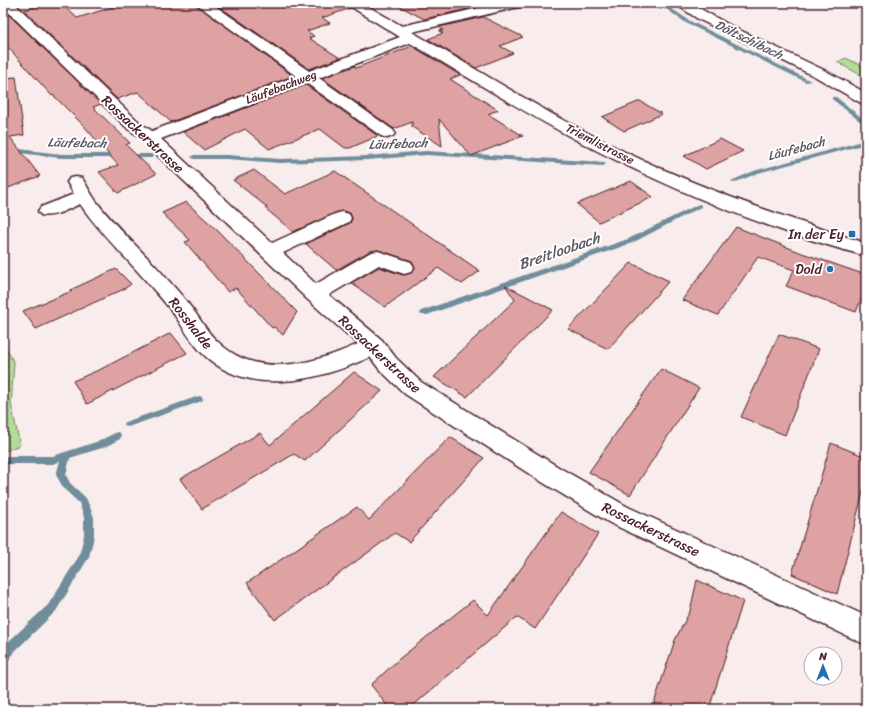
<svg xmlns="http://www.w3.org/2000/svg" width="869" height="712" viewBox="0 0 869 712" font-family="Sriracha,sans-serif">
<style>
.green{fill:#b2dc99;stroke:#7e7e62}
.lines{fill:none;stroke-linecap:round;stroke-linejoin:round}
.stream{fill:#708d9c;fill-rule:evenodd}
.building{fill:#dda2a1;stroke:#4a1f2b}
.minor-casing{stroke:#4a1f2b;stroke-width:3}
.minor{fill:#fff;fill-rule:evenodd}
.poi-dot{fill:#1f6fb2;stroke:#fff;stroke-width:1.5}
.labels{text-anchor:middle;stroke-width:4;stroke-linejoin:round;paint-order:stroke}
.far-street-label{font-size:12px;fill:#4a1f2b;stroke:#fff}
.far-water-label{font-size:13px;font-style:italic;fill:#5d5664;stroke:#fff}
.street-label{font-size:14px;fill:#4a1f2b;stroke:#fff}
.poi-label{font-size:14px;fill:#4a1f2b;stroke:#fff;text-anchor:end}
.water-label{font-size:15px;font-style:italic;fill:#5d5664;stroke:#fff}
</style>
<rect width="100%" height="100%" fill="#f8ecec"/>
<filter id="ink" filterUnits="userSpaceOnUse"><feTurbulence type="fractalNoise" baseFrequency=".025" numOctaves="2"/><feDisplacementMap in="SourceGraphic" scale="8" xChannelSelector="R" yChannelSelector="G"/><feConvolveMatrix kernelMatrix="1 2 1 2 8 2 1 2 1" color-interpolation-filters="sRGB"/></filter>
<g filter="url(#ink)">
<g class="green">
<polygon points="846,58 866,68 866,78 837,62"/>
<polygon points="3,342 14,363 11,404 20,445 3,452"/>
</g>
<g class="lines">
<g class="stream">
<polygon points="658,3 663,3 690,21 811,81 806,82 686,23"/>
<polygon points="832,97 836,97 866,121 866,126 832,99"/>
<polygon points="866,140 866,144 758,173 736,182 734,183 731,181 754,171"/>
<polygon points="19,149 61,154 151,154 154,156 151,158 61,158 19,153 3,154 3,150"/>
<polygon points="426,151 603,162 606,164 603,166 426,155 367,160 280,163 227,159 194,159 191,157 194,155 227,155 280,159 367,156"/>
<polygon points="699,204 701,205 701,207 632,243 427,315 421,315 420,313 421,311 628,239"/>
<polygon points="199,396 202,397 203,399 202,401 128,427 125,426 124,424 125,422"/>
<polygon points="117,432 120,433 121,436 120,439 105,447 70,458 66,475 70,483 86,498 94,517 94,536 89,557 56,611 15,651 7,663 3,664 3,650 7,643 48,605 79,556 84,536 84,517 79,503 64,489 56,475 60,461 53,464 3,464 3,456 53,456 99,441"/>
</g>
</g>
<g class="building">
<polygon points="49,3 61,3 77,18 126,3 194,3 293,76 171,122 138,92 117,99 24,10"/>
<polygon points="214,3 344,3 351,8 322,18 330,23 307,31 314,36 309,38 340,58 309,69"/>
<polygon points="394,3 455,3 468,9 424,19"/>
<polygon points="9,15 101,104 93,107 130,143 126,145 156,174 118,193 99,172 118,165 84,126 53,95 52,96 3,42 3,16"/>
<polygon points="483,17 523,37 500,46 513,53 476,68 428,39 443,33 439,31 443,30 439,27"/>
<polygon points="412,46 460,75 450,79 498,110 488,114 523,136 471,156 439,119 442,146 412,127 412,122 394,129 322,78 354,66 356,68"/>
<polygon points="16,77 24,135 10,137 40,176 3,190 3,78"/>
<polygon points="306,85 378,136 350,148 345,148 320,129 269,149 245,129 204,150 183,132"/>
<polygon points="640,101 662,114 624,131 602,117"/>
<polygon points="720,139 743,151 706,169 684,156"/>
<polygon points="254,170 285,194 335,171 480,271 462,284 438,268 385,307 351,283 379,267 403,275 411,273 415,268 412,261 378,250 370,251 336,270 306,244 350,223 352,219 350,213 342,211 335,213 293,232 265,208 267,207 233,180"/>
<polygon points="631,181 653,197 599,222 577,204"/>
<polygon points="186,202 216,229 297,312 283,335 274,327 272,328 236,288 228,292 185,242 190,240 162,213"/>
<polygon points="736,227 802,253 866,275 866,286 856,312 786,286 794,270 758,257 718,315 682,300"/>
<polygon points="631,263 669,281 608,349 568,329"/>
<polygon points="116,269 131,284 124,289 36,329 23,311 72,291 70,290"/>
<polygon points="505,285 553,310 467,397 434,377 515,300"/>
<polygon points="171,333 187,353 87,404 73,381 101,369"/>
<polygon points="779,334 819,349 785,435 741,417"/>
<polygon points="661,369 699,388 630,495 589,472"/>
<polygon points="354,372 382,391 305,461 294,454 202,509 180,479 260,433 270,445"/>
<polygon points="450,437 484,458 409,542 395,533 275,620 247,583 357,507 369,520"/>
<polygon points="831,443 866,457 866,480 837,594 792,574"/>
<polygon points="561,512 598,534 535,629 517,617 409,709 390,709 371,685 399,659 473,600 488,615"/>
<polygon points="697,580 743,601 709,709 652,709 675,640 690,611"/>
</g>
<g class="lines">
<defs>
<g id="minor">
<path d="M3,3H14L140,123L152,131L296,76L195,3H211L309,71L400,37L345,3H362L402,26L500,3H525L523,6L412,32C482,72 552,117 625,152C703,189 784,218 866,243V256C767,230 670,189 580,142C522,111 466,76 410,43L319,78L393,130L395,133L393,136L387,138L381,136L306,83L161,139L272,243L335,214L342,212L349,214L351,218L349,222L283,253L316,284L371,252L378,251L411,262L414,267L411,272L404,274L379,265L329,295L382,340L396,358L421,382L560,468L628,507L866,616V645L610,523L542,482L405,394L380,370L370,357C319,381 246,399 201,352C192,342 185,331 178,320C171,309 162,299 153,289C130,261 101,235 80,204C68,209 54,218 41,215L38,211L41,207L74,194L67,182L70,178L76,177L82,178C87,186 91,194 96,201C117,229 145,253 168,280C176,289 185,299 193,310C201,320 207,332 217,341C256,380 314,364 358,344L307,299L158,156L145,140L128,129L3,7Z"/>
<polygon points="674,3 690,3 731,26 826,71 866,93 866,105 861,103 816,77 698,19"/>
</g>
</defs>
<use href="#minor" class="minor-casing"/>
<use href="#minor" class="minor"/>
</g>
</g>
<g class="poi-dot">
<rect x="848" y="230" width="8" height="8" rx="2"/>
<circle cx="830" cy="269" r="4"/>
</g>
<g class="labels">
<g class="far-street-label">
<text transform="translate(281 87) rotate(-21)" y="4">Läufebachweg</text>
<text transform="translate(600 144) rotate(27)" y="4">Triemlistrasse</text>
</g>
<g class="far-water-label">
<text transform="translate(749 39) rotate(26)" y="5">Döltschibach</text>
<text transform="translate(77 142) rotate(1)" y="5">Läufebach</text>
<text transform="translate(398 143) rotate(-2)" y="5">Läufebach</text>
<text transform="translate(796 148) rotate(-15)" y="5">Läufebach</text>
</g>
<g class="street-label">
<text transform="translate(143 134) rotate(43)" y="5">Rossackerstrasse</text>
<text transform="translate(191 323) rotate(52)" y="5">Rosshalde</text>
<text transform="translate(380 354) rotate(43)" y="5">Rossackerstrasse</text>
<text transform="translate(651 529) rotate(26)" y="5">Rossackerstrasse</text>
</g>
<g class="poi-label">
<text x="844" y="239">In der Ey</text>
<text x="822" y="274">Dold</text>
</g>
<g class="water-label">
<text transform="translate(559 251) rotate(-19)" y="5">Breitloobach</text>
</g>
</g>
<rect width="869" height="712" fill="none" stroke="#fff" stroke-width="16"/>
<rect x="8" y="8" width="853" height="696" fill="none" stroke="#4a1f2b" stroke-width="1.5" filter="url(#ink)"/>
<g transform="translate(823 666)"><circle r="19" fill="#ffffff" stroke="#b7a5aa"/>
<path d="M0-3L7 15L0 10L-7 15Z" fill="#1f6fb2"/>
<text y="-6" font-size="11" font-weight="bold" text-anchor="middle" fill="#4a1f2b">N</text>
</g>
</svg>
